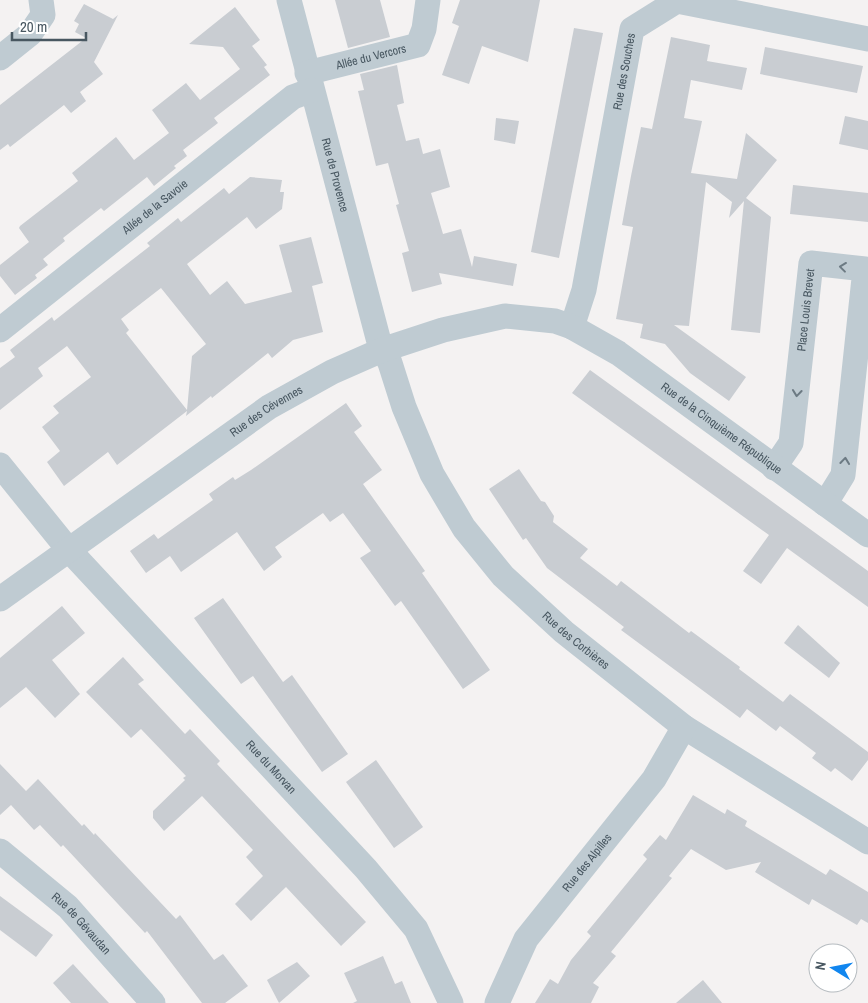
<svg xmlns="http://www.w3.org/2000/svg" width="868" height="1003" viewBox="0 0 868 1003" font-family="'Archivo Narrow',sans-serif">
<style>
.building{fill:#c9cdd2;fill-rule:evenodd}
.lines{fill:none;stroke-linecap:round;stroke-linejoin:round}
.minor{stroke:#bfcbd2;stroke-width:25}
.oneway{stroke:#6c7a83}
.labels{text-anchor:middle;stroke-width:4.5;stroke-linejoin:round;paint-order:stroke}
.street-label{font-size:12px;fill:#485761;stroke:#fff}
</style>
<rect width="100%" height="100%" fill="#f4f2f2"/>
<g class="building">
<polygon points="335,0 380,0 390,37 348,48"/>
<polygon points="460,0 540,0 528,62 482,46 469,84 442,75 459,26 452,23"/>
<polygon points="84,4 113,19 118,15 94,62 103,74 80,92 86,101 71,113 64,105 10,147 8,144 0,150 0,105 86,38 75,32 79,24 74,21"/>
<polygon points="235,7 260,40 252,46 267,65 264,67 270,75 214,118 218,123 183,150 187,156 174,166 176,168 154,186 147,177 104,211 101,208 63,238 65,241 43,259 48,265 35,275 37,278 15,295 0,276 0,265 29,242 19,228 20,226 78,181 72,173 116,137 134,160 169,133 152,110 186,83 200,100 240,69 223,47 189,44"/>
<polygon points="574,28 603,33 559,258 531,252"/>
<polygon points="671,37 710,45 707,61 747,68 742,90 691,80 684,118 702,121 691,173 737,179 746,133 777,160 746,198 771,217 760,333 731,330 744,201 729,218 732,202 706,182 689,326 674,325 746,377 729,401 690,373 665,344 640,338 643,324 616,319 633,227 622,225 631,176 641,127 652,129"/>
<polygon points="765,47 863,66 857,93 760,74"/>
<polygon points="397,65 404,103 397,105 406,141 419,138 423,154 440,149 450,187 431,193 443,234 461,229 472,267 474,256 517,264 513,286 439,273 442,284 412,292 402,253 409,251 396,205 399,204 388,163 376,166 358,91 364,90 360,74"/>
<polygon points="845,116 868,121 868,150 839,144"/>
<polygon points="496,118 519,121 515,144 494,140"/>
<path d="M250,177L282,180L280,192H284L282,209L256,229L247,217L187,264L210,295L227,281L245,304L292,292L279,245L311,237L323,283L312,286L323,332L293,340L272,358L268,353L212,398L211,396L186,416L187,411L117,465L108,452L64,486L47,462L60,451L42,427L59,413L53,406L91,377L67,346L38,368L43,376L0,410V368L15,357L10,350L52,317L54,321L96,288L150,246L147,243L178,218L181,222L224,188L229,194ZM161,288L206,344L192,356L187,410L126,333L129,330L121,319Z"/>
<polygon points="793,185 868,193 868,222 790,214"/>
<polygon points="590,370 868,571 868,607 787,548 761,584 743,571 769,535 572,393"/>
<polygon points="346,403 362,426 354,432 382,470 363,484 425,571 422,573 490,670 463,689 401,601 395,606 360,558 371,551 343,513 330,522 323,513 275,547 282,557 264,571 237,532 181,572 170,556 146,573 130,551 154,534 158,539 213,500 209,494 233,477 235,480 251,470"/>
<polygon points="519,469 541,501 545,502 554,516 553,522 588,549 580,558 617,586 621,581 689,633 691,631 740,667 739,669 783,702 790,694 868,752 868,760 852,781 835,768 831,772 812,758 816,753 780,726 776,731 747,709 740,718 621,630 624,627 547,568 526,538 523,540 489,489"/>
<polygon points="223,598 283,682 292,675 348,754 322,772 253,676 241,684 194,618"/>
<polygon points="62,606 85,633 52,660 80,694 55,718 26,687 0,708 0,658"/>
<polygon points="798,625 840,663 829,678 784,643"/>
<polygon points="123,657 144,680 138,684 185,734 190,729 220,761 217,764 366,922 341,946 286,887 251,921 235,904 263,876 246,857 253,850 202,796 164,831 153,818 153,811 185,780 183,778 186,776 141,729 131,738 86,692"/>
<polygon points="376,760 423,827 394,848 346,782"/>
<polygon points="0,764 26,791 38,779 82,826 84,824 94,835 95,833 176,919 180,915 214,960 223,954 248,986 225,1003 202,1003 147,931 145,933 63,845 61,847 40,825 34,830 11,805 0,815"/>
<polygon points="693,795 725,814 727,809 747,821 745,826 826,875 830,869 868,892 868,923 861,919 857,925 812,899 809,905 755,872 761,862 726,870 691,849 669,876 672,878 611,952 616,956 593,983 599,987 591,1003 535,1003 550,979 558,984 571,960 591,936 587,932 647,859 643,855 660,835 666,840"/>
<polygon points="0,896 53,935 36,957 0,930"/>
<polygon points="383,956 395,984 402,981 411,1003 353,1003 357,1001 344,973"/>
<polygon points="297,962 310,976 279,1003 267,980"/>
<polygon points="73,964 94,987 109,1003 71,1003 53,983"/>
<polygon points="703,980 722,1003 676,1003"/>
</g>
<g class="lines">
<g class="minor">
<path id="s1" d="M289,0L378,338L390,363L404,407L432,474L464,528L503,576L564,632L684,727L868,842"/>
<polyline points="0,58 30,34 43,15 41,0"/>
<path id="s2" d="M307,73L418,45L424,29L428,0"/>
<path id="s3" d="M572,327L584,290L632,29L677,1L868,39"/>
<path id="s4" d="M0,330L293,97L312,90"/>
<path id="s5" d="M0,465L68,549L366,869L416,929L451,1003"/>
<path id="s6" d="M774,468L791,443L811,263L865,269L843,475L825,504"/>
<path id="s7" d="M0,599L269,407L332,372L382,350L443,330L505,316L555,321L572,327L618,353L868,535"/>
<path id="s8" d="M0,851L68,907L153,1003"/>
<path id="s9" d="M497,1003L526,939L654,779L684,727"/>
</g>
</g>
<defs><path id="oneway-chevron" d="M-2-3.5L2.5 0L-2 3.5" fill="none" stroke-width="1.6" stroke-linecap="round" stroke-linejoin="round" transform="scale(1.25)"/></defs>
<g class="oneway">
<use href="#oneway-chevron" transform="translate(843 267) rotate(-173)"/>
<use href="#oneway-chevron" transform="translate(797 393) rotate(96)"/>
<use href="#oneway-chevron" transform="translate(845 461) rotate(-84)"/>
</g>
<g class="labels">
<g class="street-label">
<text dy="4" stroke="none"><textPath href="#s2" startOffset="66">Allée du Vercors</textPath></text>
<text dy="4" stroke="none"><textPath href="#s3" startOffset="261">Rue des Souches</textPath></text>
<text dy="4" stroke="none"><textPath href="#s1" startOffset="181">Rue de Provence</textPath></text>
<text dy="4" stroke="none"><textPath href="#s4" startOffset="198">Allée de la Savoie</textPath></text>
<text dy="4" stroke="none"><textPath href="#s6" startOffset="164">Place Louis Brevet</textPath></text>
<text dy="4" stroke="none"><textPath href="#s7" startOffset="326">Rue des Cévennes</textPath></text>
<text dy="4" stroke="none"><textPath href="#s7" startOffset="834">Rue de la Cinquième République</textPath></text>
<text dy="4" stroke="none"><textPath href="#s1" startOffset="718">Rue des Corbières</textPath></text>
<text dy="4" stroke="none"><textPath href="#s5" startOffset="406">Rue du Morvan</textPath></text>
<text dy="4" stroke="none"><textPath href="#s9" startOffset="168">Rue des Alpilles</textPath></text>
<text dy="4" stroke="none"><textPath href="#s8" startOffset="109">Rue de Gévaudan</textPath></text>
</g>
</g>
<g transform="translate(833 968) rotate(280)"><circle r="24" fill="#ffffff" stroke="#b6bcc0"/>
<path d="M0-4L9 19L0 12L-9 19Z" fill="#1186ef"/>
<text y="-8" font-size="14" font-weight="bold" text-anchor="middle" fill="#485761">N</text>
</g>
<path d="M12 32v8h74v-8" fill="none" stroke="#485761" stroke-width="2.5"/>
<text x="20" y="32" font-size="15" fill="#485761" stroke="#ffffff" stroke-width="4" paint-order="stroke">20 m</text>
</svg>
